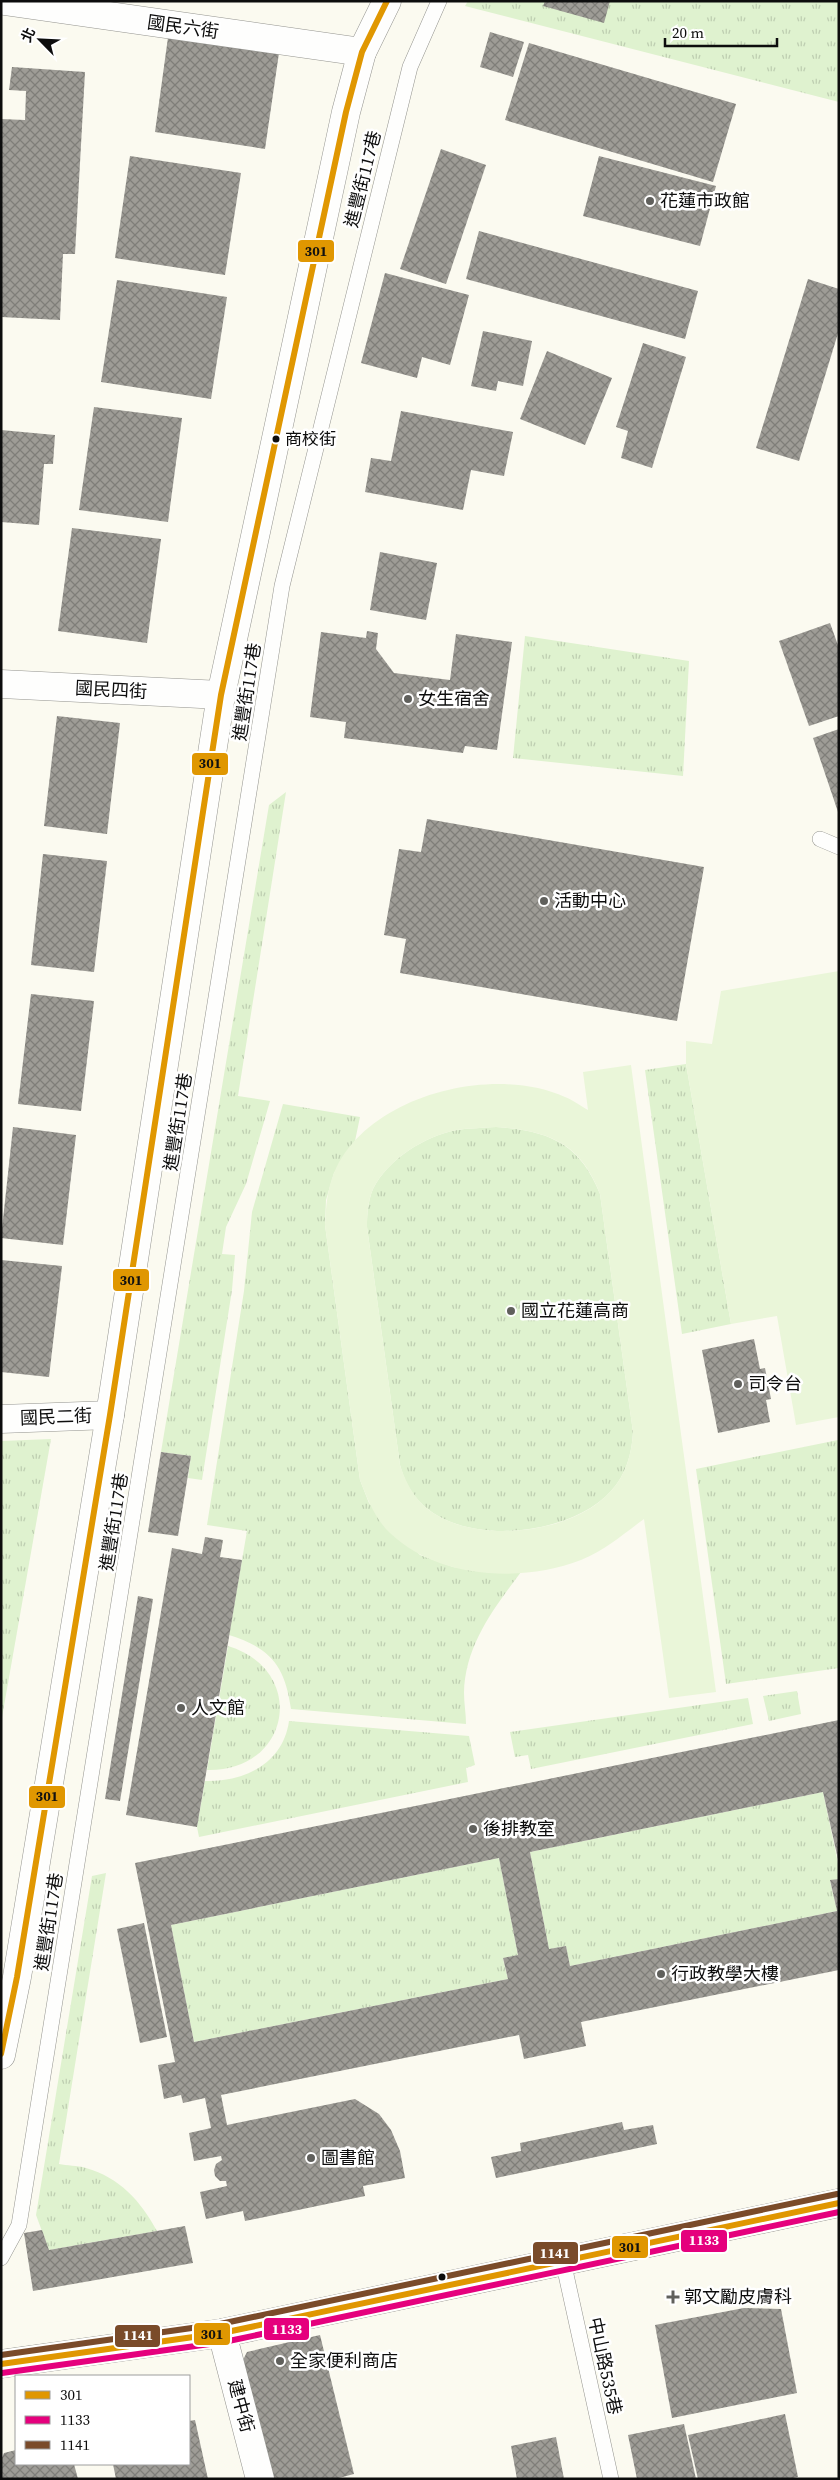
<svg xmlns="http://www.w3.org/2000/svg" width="840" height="2480" viewBox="0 0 840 2480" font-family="'Source Serif 4','Noto Sans TC',serif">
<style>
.grass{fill:url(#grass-tufts)}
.pitch{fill:#eaf6d9;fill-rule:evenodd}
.building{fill:url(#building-cross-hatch);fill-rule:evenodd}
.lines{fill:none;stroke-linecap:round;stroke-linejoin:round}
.lane-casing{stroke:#94948f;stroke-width:16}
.street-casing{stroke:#94948f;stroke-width:29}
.secondary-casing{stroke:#8b8a86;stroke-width:29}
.lane{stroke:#fefefd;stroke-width:15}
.street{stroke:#fefefd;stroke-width:28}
.secondary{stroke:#f4f5e8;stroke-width:28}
.bus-1-casing{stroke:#fff;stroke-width:10}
.bus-2-casing{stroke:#fff;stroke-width:10}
.bus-3-casing{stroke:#fff;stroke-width:10}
.bus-1{stroke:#e09701;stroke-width:6}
.bus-2{stroke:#e5007d;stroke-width:6}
.bus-3{stroke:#7a4b2a;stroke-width:6}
.poi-dot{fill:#60605c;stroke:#fff;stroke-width:2}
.bus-dot{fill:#0d0d0d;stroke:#fff;stroke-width:2}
.labels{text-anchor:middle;stroke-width:5;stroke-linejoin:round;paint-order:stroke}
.bus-label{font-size:17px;fill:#0d0d0d;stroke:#fff;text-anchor:start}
.street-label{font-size:18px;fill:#0d0d0d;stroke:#fff}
.poi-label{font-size:18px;fill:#0d0d0d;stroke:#fff;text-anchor:start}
.line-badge{stroke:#fff;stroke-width:2}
.badge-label{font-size:14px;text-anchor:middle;font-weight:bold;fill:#fff}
.pale-badge-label{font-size:14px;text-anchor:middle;font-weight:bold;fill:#111}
</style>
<defs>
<pattern id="grass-tufts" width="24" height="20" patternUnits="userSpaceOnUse" patternTransform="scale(1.25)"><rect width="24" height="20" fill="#dff2cf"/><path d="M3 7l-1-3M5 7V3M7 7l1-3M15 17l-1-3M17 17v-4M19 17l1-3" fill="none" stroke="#beceb1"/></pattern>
<pattern id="building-cross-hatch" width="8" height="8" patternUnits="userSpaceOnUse" patternTransform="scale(1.25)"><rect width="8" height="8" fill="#9e9c96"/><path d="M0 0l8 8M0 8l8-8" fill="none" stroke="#7f7e79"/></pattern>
</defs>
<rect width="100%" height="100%" fill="#fbfaf0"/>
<g class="grass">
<polygon points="468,1 839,1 839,102 465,6"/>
<polygon points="525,636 689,661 683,776 513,758"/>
<polygon points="286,792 238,1096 270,1101 246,1184 226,1227 222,1254 235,1255 232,1290 202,1480 188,1478 191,1456 161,1452 269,805"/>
<polygon points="686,1064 731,1324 682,1334 645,1070"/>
<path d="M283,1104L360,1117L355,1141L334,1173L326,1200L325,1225L360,1480L369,1503L420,1555L453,1567L492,1573L521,1572C494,1608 465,1645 464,1693C464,1703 466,1714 466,1724L291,1709C285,1666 271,1648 229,1635L247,1531L207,1525L244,1291L252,1212Z"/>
<path d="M496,1127C548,1131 579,1142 600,1194L633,1432C632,1453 626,1475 611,1491C571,1536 462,1548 419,1501C409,1490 404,1479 400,1465L367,1227C367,1214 368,1201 373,1189C388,1159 425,1136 457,1130C469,1128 483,1128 496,1127Z"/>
<polygon points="51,1439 1,1723 1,1441"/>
<polygon points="838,1440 839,1668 726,1684 696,1469"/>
<path d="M228,1646C308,1670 291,1772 207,1770Z"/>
<polygon points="797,1691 801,1714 769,1721 763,1696"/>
<polygon points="748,1698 753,1724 531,1769 528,1755 515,1757 510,1732"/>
<path d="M289,1721L469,1736L475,1765L466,1768L468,1782L199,1837L197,1827L205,1781C244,1782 283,1764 289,1721Z"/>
<polygon points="823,1792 839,1868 839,1879 830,1881 837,1911 570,1966 566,1946 549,1949 530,1852"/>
<polygon points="499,1858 518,1955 503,1959 508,1979 194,2042 171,1925"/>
<path d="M106,1873L59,2164C67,2166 77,2165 86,2168C120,2178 140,2200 157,2231L49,2250L36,2215L92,1876Z"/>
</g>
<g class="pitch">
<polygon points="839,971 839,1417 796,1425 777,1316 731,1324 686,1064 686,1041 712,1044 721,991"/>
<path d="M631,1065L716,1692L669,1698L644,1519C622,1535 607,1549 581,1560C521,1583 438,1579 390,1533C375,1519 367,1498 360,1480L325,1225C326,1207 327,1190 334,1173C366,1096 492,1064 565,1097C573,1100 581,1106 588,1110L583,1072ZM496,1127C548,1131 580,1142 600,1194L633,1432C632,1453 626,1475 611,1491C575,1532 488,1543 440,1517C419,1506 407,1487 400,1465L367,1227C367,1214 368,1201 373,1189C388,1159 425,1136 457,1130C469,1128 483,1128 496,1127Z"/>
</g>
<g class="building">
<polygon points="545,1 610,1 604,23 543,6"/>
<polygon points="169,30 280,46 265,149 155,132"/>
<polygon points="490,32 524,42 513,77 480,67"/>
<polygon points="529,43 736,104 713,182 505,120"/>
<polygon points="12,67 85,72 75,254 63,254 60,320 1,317 1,119 25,120 26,91 9,90"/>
<polygon points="441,149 486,165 446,284 400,269"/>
<polygon points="130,156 241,173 225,275 115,258"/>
<polygon points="599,156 716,186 700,246 583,216"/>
<polygon points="479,231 698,291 685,339 466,279"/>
<polygon points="385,273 469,295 450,365 422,357 417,378 361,363"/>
<polygon points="808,279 839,289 839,330 799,461 756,448"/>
<polygon points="117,280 227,297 211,399 101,382"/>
<polygon points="483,331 532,341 523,386 498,381 496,391 471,386"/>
<polygon points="643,343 686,357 652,468 621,458 628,431 616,427"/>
<polygon points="547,351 612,378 585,445 520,419"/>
<polygon points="94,407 182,418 168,522 79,510"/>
<polygon points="401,411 513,432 504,476 471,470 463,510 365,492 371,458 391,461"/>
<polygon points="1,430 55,435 53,464 44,464 39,525 1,522"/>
<polygon points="72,528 161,539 147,643 58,631"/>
<polygon points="380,552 437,563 426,620 370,610"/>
<polygon points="830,623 839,648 839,716 809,726 779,641"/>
<polygon points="367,631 378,633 376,649 394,673 450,680 456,634 512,642 497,750 465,746 463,753 344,738 346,722 310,717 321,632 366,638"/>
<polygon points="57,716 120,723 107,834 44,826"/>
<polygon points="839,729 839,812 838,812 813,738"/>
<polygon points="427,819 704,867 677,1021 400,973 406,939 384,935 399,849 421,852"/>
<polygon points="43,854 107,861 94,972 31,965"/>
<polygon points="31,994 94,1001 81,1111 18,1104"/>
<polygon points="13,1127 76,1135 63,1245 1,1238"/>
<polygon points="1,1260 62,1266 49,1377 1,1372"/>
<polygon points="754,1339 760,1369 765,1368 771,1399 766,1400 770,1422 718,1433 702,1350"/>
<polygon points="161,1452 191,1456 178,1536 148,1532"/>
<polygon points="205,1537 223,1540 220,1557 242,1560 197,1827 126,1815 172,1548 202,1554"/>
<polygon points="138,1596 153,1599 120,1801 105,1799"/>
<path d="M839,1720V1864L823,1792L530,1852L549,1949L566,1946L570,1966L837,1911L830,1880L839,1879V1970L581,2022L586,2046L524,2059L519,2035L221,2095L227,2125L355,2099L379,2114L391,2130L400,2151L405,2178L363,2186L365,2196L245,2221L243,2211L206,2219L200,2192L227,2186L226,2181H220L215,2176L214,2170L216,2164L222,2160L221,2156L194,2161L189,2133L211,2128L205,2098L183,2103L181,2095L164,2099L158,2065L175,2062L135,1863ZM499,1858L518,1955L503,1958L508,1979L194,2042L171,1925Z"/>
<polygon points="144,1923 167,2037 140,2043 117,1929"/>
<polygon points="622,2122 624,2130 653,2125 657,2144 496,2178 491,2157 521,2151 520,2143"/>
<polygon points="185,2226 193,2263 33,2291 24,2233 42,2230 49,2250"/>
<polygon points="744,2308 781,2309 797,2393 672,2418 655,2325"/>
<polygon points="320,2335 354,2474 335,2479 270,2479 241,2364 247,2352"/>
<polygon points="785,2414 798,2477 789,2479 698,2479 688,2435"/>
<polygon points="195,2420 208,2479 116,2479 113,2464 189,2464 189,2421"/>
<polygon points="684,2424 696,2479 637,2479 628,2435"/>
<polygon points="556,2437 564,2479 517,2479 511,2446"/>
<polygon points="16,2450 16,2464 74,2464 78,2479 1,2479 1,2460 4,2453"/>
</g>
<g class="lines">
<defs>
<g id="lane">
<polyline points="820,839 839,847"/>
<polyline points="1,2258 19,2225 282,586 410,67 439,1"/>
<polyline points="563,2261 611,2479"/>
</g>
<g id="street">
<polyline points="4,1 362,52"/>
<polyline points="1,684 221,695"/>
<polyline points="1,1419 110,1415"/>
<polyline points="1,2055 17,1977 110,1415 221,695 346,112 362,52 387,1"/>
<polyline points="222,2333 260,2479"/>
</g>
<polyline id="secondary" points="1,2364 222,2333 839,2203"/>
</defs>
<use href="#lane" class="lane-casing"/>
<use href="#street" class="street-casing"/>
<use href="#secondary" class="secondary-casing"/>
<use href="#lane" class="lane"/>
<use href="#street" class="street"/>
<use href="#secondary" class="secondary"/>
<defs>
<g id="bus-1">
<polyline points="1,2054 17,1977 110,1415 221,695 346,112 362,52 387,1"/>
<polyline points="1,2364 222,2333 839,2203"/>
</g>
<polyline id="bus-2" points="2,2373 224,2342 839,2212"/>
<polyline id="bus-3" points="1,2355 220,2324 837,2194"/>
</defs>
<use href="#bus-1" class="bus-1-casing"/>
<use href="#bus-2" class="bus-2-casing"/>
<use href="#bus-3" class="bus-3-casing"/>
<use href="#bus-1" class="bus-1"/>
<use href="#bus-2" class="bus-2"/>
<use href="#bus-3" class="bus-3"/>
</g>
<g class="poi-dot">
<circle cx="650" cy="201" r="5"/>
<circle cx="408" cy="699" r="5"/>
<circle cx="544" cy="901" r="5"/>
<circle cx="511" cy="1311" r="5"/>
<circle cx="738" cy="1384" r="5"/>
<circle cx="181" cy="1708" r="5"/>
<circle cx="473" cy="1829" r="5"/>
<circle cx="661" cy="1974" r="5"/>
<circle cx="311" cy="2158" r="5"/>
<path d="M670.5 2289.5h5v5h5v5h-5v5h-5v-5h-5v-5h5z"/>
<circle cx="280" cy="2361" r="5"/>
</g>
<g class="bus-dot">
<circle cx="276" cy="439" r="4.5"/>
<circle cx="442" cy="2277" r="4.5"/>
</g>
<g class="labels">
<g class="bus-label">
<text x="285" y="445">商校街</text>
</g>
<g class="street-label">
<text transform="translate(183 27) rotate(8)" y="6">國民六街</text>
<text transform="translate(363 179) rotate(-76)" y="6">進豐街117巷</text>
<text transform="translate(111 690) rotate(3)" y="6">國民四街</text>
<text transform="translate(247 692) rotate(-81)" y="6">進豐街117巷</text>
<text transform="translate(178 1122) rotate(-81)" y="6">進豐街117巷</text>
<text transform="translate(56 1417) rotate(-2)" y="6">國民二街</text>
<text transform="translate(114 1522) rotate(-81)" y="6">進豐街117巷</text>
<text transform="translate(49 1922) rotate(-81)" y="6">進豐街117巷</text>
<text transform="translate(605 2366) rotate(78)" y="6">中山路535巷</text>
<text transform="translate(241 2406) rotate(75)" y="6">建中街</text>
</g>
<g class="poi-label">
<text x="660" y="207">花蓮市政館</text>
<text x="418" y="705">女生宿舍</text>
<text x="554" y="907">活動中心</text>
<text x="521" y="1317">國立花蓮高商</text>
<text x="748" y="1390">司令台</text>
<text x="191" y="1714">人文館</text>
<text x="483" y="1835">後排教室</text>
<text x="671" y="1980">行政教學大樓</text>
<text x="321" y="2164">圖書館</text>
<text x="684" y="2303">郭文勵皮膚科</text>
<text x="290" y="2367">全家便利商店</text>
</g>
</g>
<g class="line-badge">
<rect x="297" y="239" width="38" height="24" rx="5" fill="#e09701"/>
<rect x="191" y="752" width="38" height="24" rx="5" fill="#e09701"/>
<rect x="112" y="1268" width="38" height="24" rx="5" fill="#e09701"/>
<rect x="28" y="1785" width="38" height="24" rx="5" fill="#e09701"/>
<rect x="680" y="2229" width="48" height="24" rx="5" fill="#e5007d"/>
<rect x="611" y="2235" width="38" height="24" rx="5" fill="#e09701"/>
<rect x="532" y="2241" width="47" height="24" rx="5" fill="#7a4b2a"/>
<rect x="263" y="2317" width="47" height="24" rx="5" fill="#e5007d"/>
<rect x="193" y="2322" width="38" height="24" rx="5" fill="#e09701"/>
<rect x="114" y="2324" width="47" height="24" rx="5" fill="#7a4b2a"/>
</g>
<g class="badge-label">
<text x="704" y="2245">1133</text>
<text x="555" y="2258">1141</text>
<text x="287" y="2334">1133</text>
<text x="138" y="2340">1141</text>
</g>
<g class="pale-badge-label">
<text x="316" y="256">301</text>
<text x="210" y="768">301</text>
<text x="131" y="1285">301</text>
<text x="47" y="1801">301</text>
<text x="630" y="2252">301</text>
<text x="212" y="2339">301</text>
</g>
<rect width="840" height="2480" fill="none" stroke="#0d0d0d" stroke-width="5"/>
<rect x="15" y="2375" width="175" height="90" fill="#ffffff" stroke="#9e9e9e"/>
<rect x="25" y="2391" width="25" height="8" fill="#e09701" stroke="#9e9e9e"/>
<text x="60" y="2400" font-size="15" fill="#0d0d0d">301</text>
<rect x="25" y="2416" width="25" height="8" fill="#e5007d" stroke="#9e9e9e"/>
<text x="60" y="2425" font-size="15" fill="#0d0d0d">1133</text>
<rect x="25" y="2441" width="25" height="8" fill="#7a4b2a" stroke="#9e9e9e"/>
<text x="60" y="2450" font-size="15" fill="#0d0d0d">1141</text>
<g transform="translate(40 40) rotate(294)" stroke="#ffffff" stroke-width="4" paint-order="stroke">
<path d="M0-4L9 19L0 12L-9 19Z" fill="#0d0d0d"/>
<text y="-8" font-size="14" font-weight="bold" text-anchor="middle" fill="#0d0d0d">北</text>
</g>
<path d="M665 38v8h112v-8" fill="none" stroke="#0d0d0d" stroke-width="2.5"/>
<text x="672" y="38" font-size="15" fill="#0d0d0d" stroke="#ffffff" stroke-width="4" paint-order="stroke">20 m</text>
</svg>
